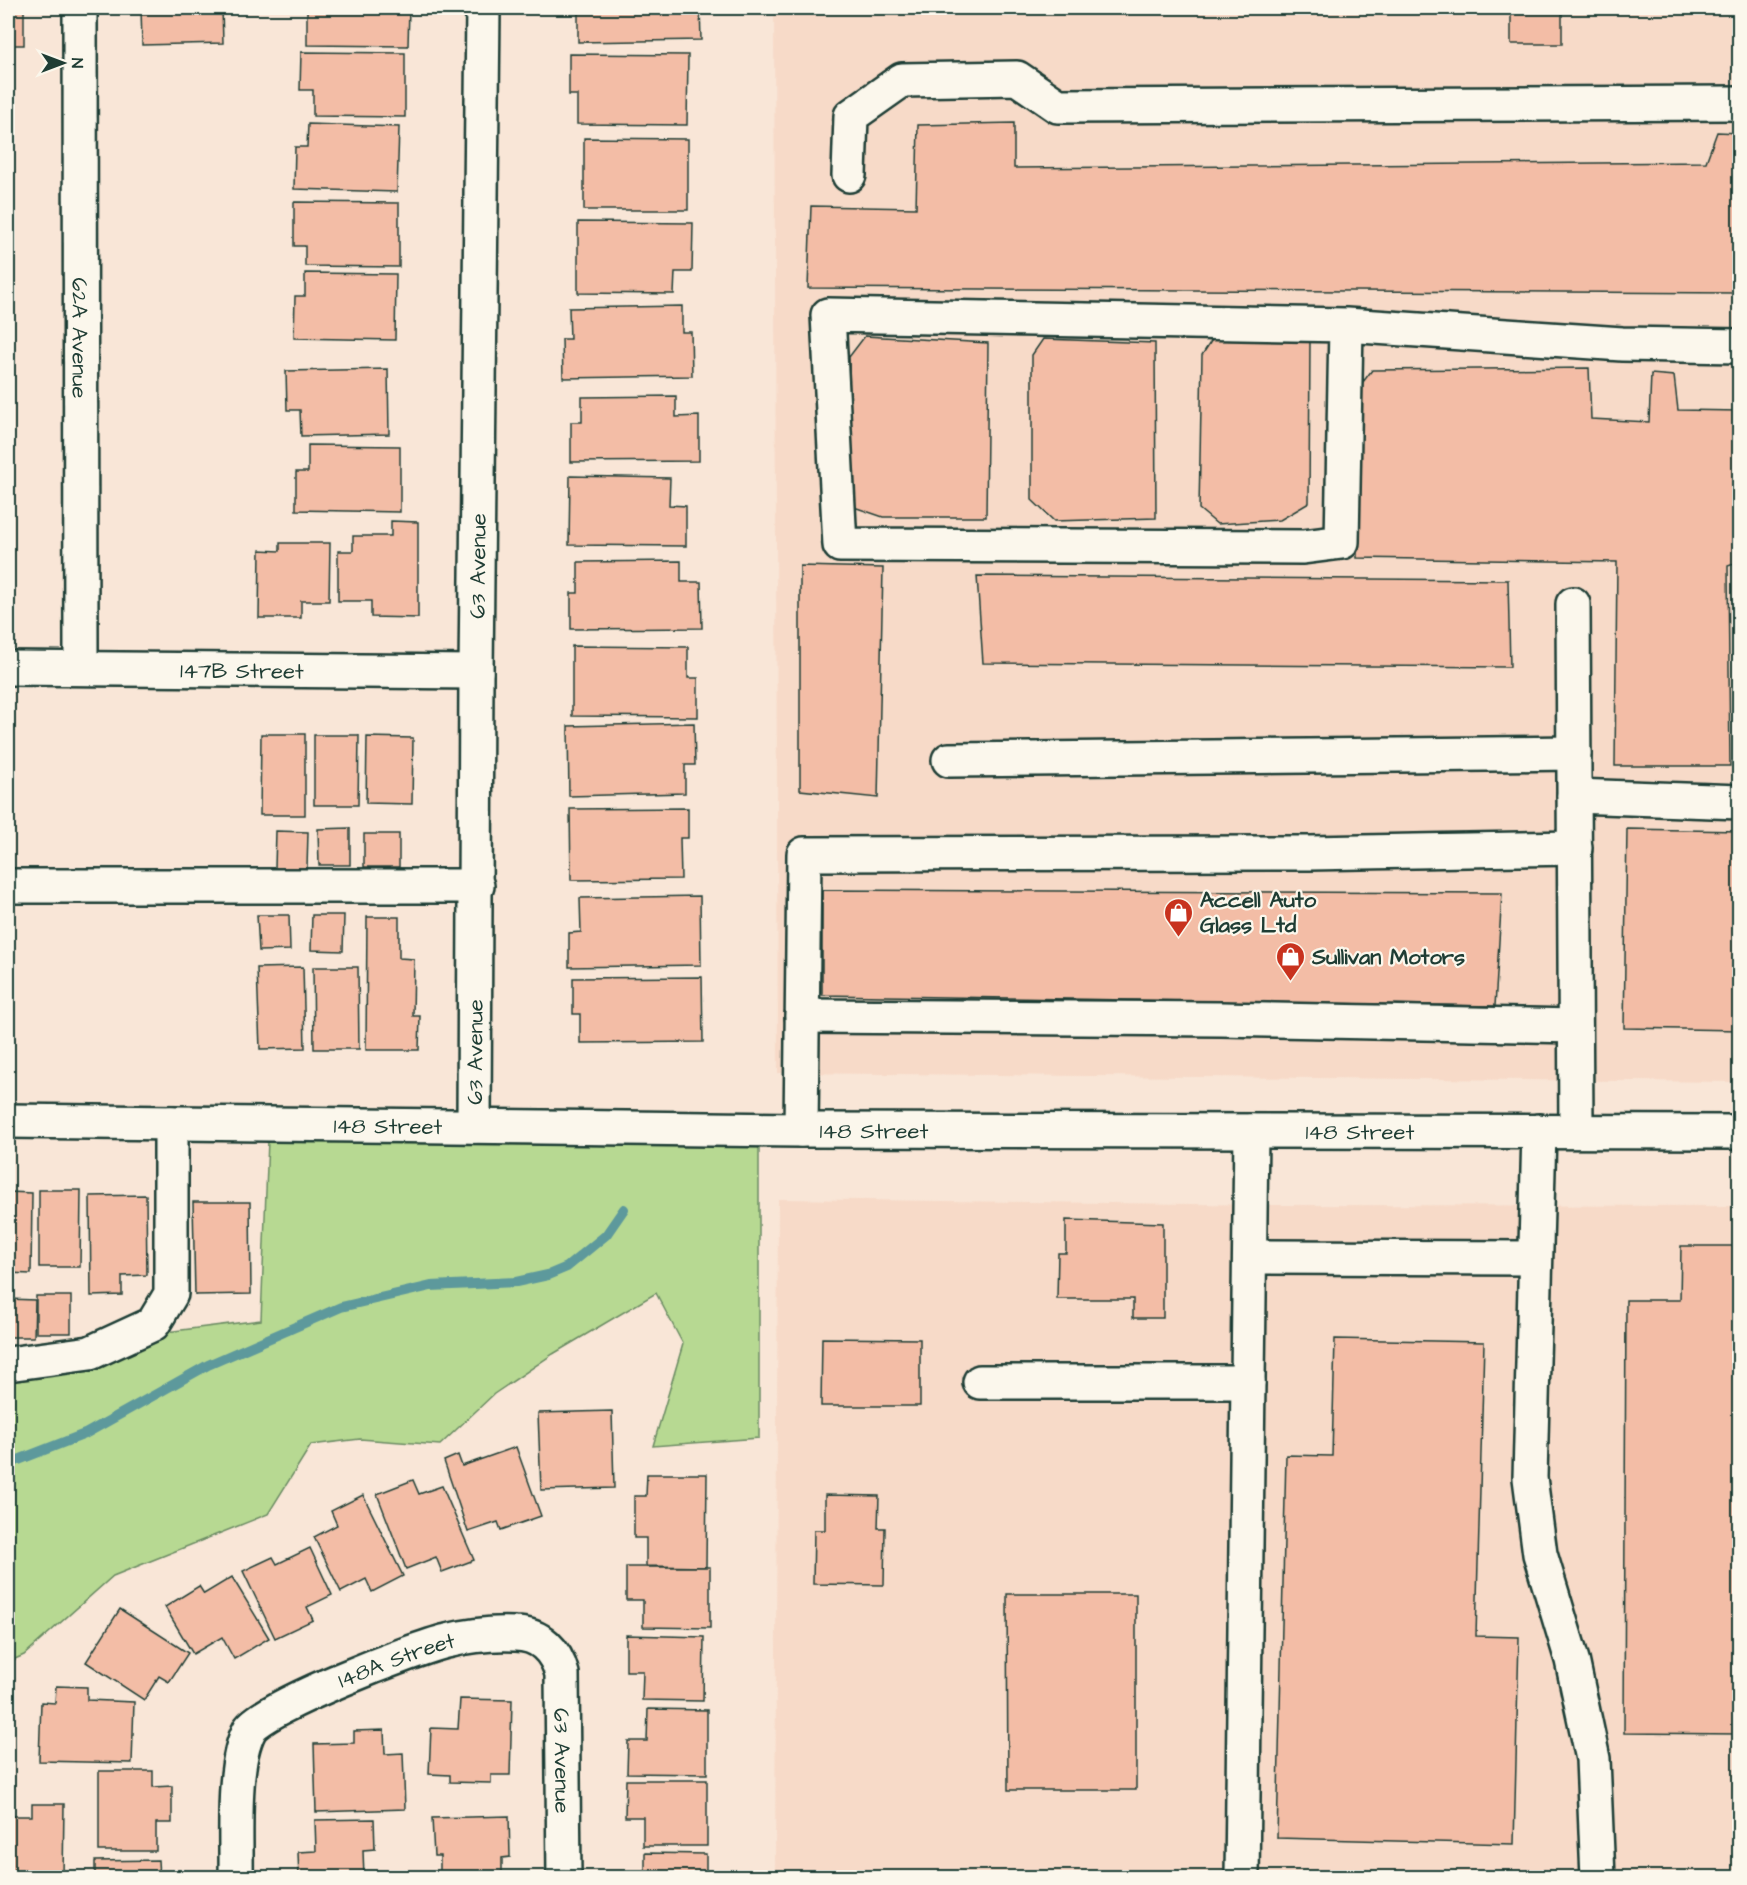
<svg xmlns="http://www.w3.org/2000/svg" width="1747" height="1885" viewBox="0 0 1747 1885" font-family="'Architects Daughter',sans-serif">
<style>
.built{fill:#f7dac8}
.green{fill:#b7d992;stroke:#6b8b63;stroke-width:1.5}
.lines{fill:none;stroke-linecap:round;stroke-linejoin:round}
.stream{stroke:#5d999c;stroke-width:10}
.building{fill:#f3bda6;stroke:#1f3d34;stroke-width:1.5}
.minor-casing{stroke:#1f3d34;stroke-width:38}
.major-casing{stroke:#1f3d34;stroke-width:38}
.minor{stroke:#fbf7ec;stroke-width:33}
.major{stroke:#fbf7ec;stroke-width:33}
.labels{text-anchor:middle;stroke-width:4.5;stroke-linejoin:round;paint-order:stroke}
.street-label{font-size:22px;fill:#1f3d34;stroke:#fbf7ec}
.poi-label{font-size:22px;font-weight:bold;fill:#1f3d34;stroke:#fbf7ec;text-anchor:start}
</style>
<rect width="100%" height="100%" fill="#f9e6d7"/>
<filter id="ink" filterUnits="userSpaceOnUse"><feTurbulence type="fractalNoise" baseFrequency=".0167" numOctaves="2"/><feDisplacementMap in="SourceGraphic" scale="12" xChannelSelector="R" yChannelSelector="G"/><feConvolveMatrix kernelMatrix="1 2 1 2 8 2 1 2 1" color-interpolation-filters="sRGB"/></filter>
<g filter="url(#ink)">
<g class="built">
<polygon points="774,8 1739,8 1739,1082 778,1073"/>
<polygon points="778,1199 1273,1205 1739,1206 1739,1877 775,1878"/>
</g>
<polygon class="green" points="268,1140 759,1140 759,1438 653,1446 683,1344 656,1293 553,1354 494,1394 440,1445 360,1439 311,1445 268,1514 113,1576 24,1655 8,1662 8,1374 158,1333 261,1320"/>
<g class="lines">
<polyline class="stream" points="8,1464 85,1434 208,1365 341,1307 431,1286 516,1282 548,1275 567,1267 606,1235 624,1209"/>
</g>
<g class="building">
<rect x="8" y="8" width="16" height="37"/>
<polygon points="141,8 222,8 223,43 142,45"/>
<polygon points="307,8 409,8 408,46 307,45"/>
<polygon points="578,8 700,8 701,40 578,42"/>
<rect x="1511" y="8" width="51" height="36"/>
<polygon points="301,52 405,53 405,117 313,116 313,90 300,90"/>
<polygon points="569,54 688,55 687,125 577,124 577,95 569,95"/>
<polygon points="1014,123 1014,168 1706,162 1717,132 1740,133 1740,293 808,288 811,206 916,208 918,125"/>
<polygon points="308,124 399,127 397,192 294,189 295,147 307,147"/>
<polygon points="584,138 688,139 688,210 584,210"/>
<polygon points="294,202 399,203 399,267 305,266 305,246 294,246"/>
<polygon points="578,222 693,223 692,272 675,272 674,294 578,293"/>
<polygon points="305,273 396,274 395,340 294,338 295,296 305,296"/>
<polygon points="682,306 682,332 691,332 692,376 563,378 562,339 570,339 569,308"/>
<polygon points="1215,335 1310,337 1309,503 1280,520 1217,524 1199,509 1202,355"/>
<polygon points="865,336 988,343 986,517 883,517 851,506 849,357"/>
<polygon points="1043,339 1155,343 1156,518 1054,521 1032,500 1032,355"/>
<polygon points="1589,368 1591,419 1649,422 1651,374 1674,376 1678,410 1740,411 1740,562 1728,566 1730,766 1615,766 1617,562 1357,558 1357,390 1372,370"/>
<polygon points="388,369 389,434 301,436 300,410 287,410 286,371"/>
<polygon points="676,396 676,417 699,416 699,461 571,462 571,422 582,422 582,397"/>
<polygon points="308,445 400,446 400,512 296,510 296,472 308,472"/>
<polygon points="570,476 670,478 669,505 686,506 686,546 569,545"/>
<polygon points="391,521 418,522 418,618 371,617 371,601 338,601 338,551 353,551 353,536 391,536"/>
<polygon points="280,543 330,543 329,601 301,601 301,618 259,618 260,550 280,551"/>
<polygon points="681,561 681,582 701,582 702,628 571,629 571,593 578,593 578,562"/>
<polygon points="800,566 883,568 878,798 800,790"/>
<polygon points="977,576 1508,580 1510,667 983,663"/>
<polygon points="572,646 688,647 688,678 698,678 698,717 572,716"/>
<polygon points="694,723 695,765 685,765 685,793 569,796 568,726"/>
<polygon points="261,734 305,734 305,815 260,815"/>
<polygon points="314,735 359,735 358,805 314,805"/>
<polygon points="367,737 413,738 412,804 366,803"/>
<polygon points="688,808 688,838 680,838 681,879 571,880 570,809"/>
<polygon points="350,828 350,865 319,865 318,829"/>
<polygon points="1627,829 1740,831 1740,1030 1624,1028"/>
<polygon points="276,831 308,832 307,868 275,868"/>
<rect x="364" y="834" width="35" height="33"/>
<polygon points="822,890 1502,893 1495,1006 822,995"/>
<polygon points="700,896 701,965 569,967 569,933 581,932 580,898"/>
<polygon points="257,915 289,915 290,950 259,951"/>
<polygon points="312,915 344,915 343,951 311,950"/>
<polygon points="367,917 399,917 399,958 414,959 413,1016 420,1016 419,1050 366,1050"/>
<polygon points="303,967 305,1048 260,1049 257,968"/>
<polygon points="313,967 358,967 359,1049 314,1049"/>
<polygon points="702,977 703,1042 580,1043 580,1014 573,1014 573,978"/>
<polygon points="39,1190 81,1190 80,1267 39,1267"/>
<polygon points="8,1192 32,1193 31,1274 8,1273"/>
<polygon points="146,1195 147,1275 122,1276 122,1295 91,1296 90,1196"/>
<polygon points="193,1202 250,1202 251,1294 195,1295"/>
<polygon points="1066,1220 1163,1223 1163,1318 1133,1318 1133,1299 1057,1299 1058,1253 1066,1253"/>
<polygon points="1681,1246 1740,1246 1740,1734 1624,1733 1626,1300 1680,1300"/>
<rect x="36" y="1296" width="35" height="37"/>
<polygon points="8,1299 35,1300 34,1337 8,1337"/>
<polygon points="822,1338 920,1339 920,1406 821,1406"/>
<polygon points="1335,1339 1484,1342 1476,1636 1519,1637 1514,1844 1277,1838 1286,1455 1332,1456"/>
<polygon points="612,1411 614,1488 541,1490 538,1413"/>
<polygon points="516,1447 541,1516 501,1530 498,1522 468,1532 444,1461 458,1455 462,1466"/>
<polygon points="647,1474 707,1474 706,1567 646,1566 646,1538 634,1538 634,1496 646,1496"/>
<polygon points="413,1480 419,1494 442,1486 474,1560 442,1572 436,1557 406,1569 377,1494"/>
<polygon points="363,1495 403,1576 372,1592 366,1579 341,1592 314,1537 337,1525 331,1511"/>
<polygon points="825,1495 879,1496 878,1528 885,1528 884,1585 813,1584 814,1530 825,1530"/>
<polygon points="310,1548 332,1595 307,1607 313,1620 275,1638 243,1571 273,1557 277,1564"/>
<polygon points="626,1567 710,1567 710,1628 643,1627 643,1600 626,1600"/>
<polygon points="232,1577 269,1638 234,1659 222,1637 193,1654 165,1607 199,1586 204,1594"/>
<polygon points="1007,1594 1136,1594 1136,1790 1008,1790"/>
<polygon points="120,1609 188,1653 169,1682 159,1676 144,1700 86,1662"/>
<polygon points="626,1635 704,1637 703,1701 642,1700 643,1671 626,1671"/>
<polygon points="56,1686 87,1687 87,1700 134,1702 132,1763 39,1761 41,1702 55,1703"/>
<polygon points="460,1699 512,1700 510,1775 491,1775 491,1783 450,1782 450,1775 429,1774 431,1728 458,1729"/>
<polygon points="648,1709 707,1710 707,1774 627,1773 628,1741 647,1741"/>
<polygon points="384,1730 385,1754 403,1753 405,1809 316,1812 314,1744 354,1743 354,1731"/>
<polygon points="99,1771 153,1771 153,1787 172,1786 172,1823 156,1823 156,1851 99,1851"/>
<polygon points="626,1780 707,1780 707,1846 643,1846 643,1817 625,1817"/>
<polygon points="32,1804 64,1804 63,1878 8,1878 8,1816 32,1816"/>
<polygon points="509,1816 510,1857 502,1858 502,1878 440,1878 440,1856 434,1856 432,1818"/>
<polygon points="374,1819 375,1849 363,1850 364,1878 299,1878 298,1852 316,1851 315,1820"/>
<polygon points="645,1853 706,1854 706,1878 645,1878"/>
<polygon points="158,1860 159,1878 95,1878 95,1861"/>
</g>
<g class="lines">
<defs>
<g id="minor">
<path id="s1" d="M80,8L81,668"/>
<polyline points="849,175 851,116 902,80 1017,78 1058,106 1740,103"/>
<polyline points="1346,325 1342,542 1303,547 840,545 828,315 1346,325 1622,344 1740,346"/>
<polyline points="1573,604 1576,1131"/>
<path id="s2" d="M8,668L476,672"/>
<polyline points="949,760 1574,753"/>
<polyline points="1574,796 1740,802"/>
<polyline points="8,886 477,886"/>
<polyline points="802,1016 1221,1019 1575,1026"/>
<path id="s3" d="M474,1126L476,672L483,8"/>
<polyline points="801,1130 804,854 1310,853 1575,848"/>
<polyline points="1539,1131 1530,1478 1540,1554 1572,1660 1593,1759 1598,1878"/>
<polyline points="1250,1257 1535,1258"/>
<polyline points="8,1364 90,1353 153,1324 171,1294 171,1123"/>
<polyline points="980,1382 1248,1382"/>
<path id="s4" d="M236,1878C237,1838 231,1763 250,1729C263,1707 416,1648 447,1641C467,1636 494,1633 515,1634C540,1634 556,1651 562,1674L564,1878"/>
<polyline points="1242,1878 1251,1131"/>
</g>
<g id="major">
<path id="s5" d="M8,1121L801,1130L1740,1132"/>
</g>
</defs>
<use href="#minor" class="minor-casing"/>
<use href="#major" class="major-casing"/>
<use href="#minor" class="minor"/>
<use href="#major" class="major"/>
</g>
</g>
<defs>
<symbol id="shop-pin" viewBox="-11 -11 22 30"><path d="M0 17L-7.5 6A9.5 9.5 0 1 1 7.5 6Z" fill="#c8321e" stroke="#fbf7ec"/><path d="M-5-2.5h2.3a2.7 3.5 0 0 1 5.4 0H5L5.5 6h-11ZM-1.5-2.5h3a1.5 2.3 0 0 0-3 0Z" fill="#fff"/></symbol>
</defs>
<g fill-rule="evenodd">
<use href="#shop-pin" x="1162" y="896" width="33" height="45"/>
<use href="#shop-pin" x="1274" y="940" width="33" height="45"/>
</g>
<g class="labels">
<g class="street-label">
<text dy="8" stroke="none"><textPath href="#s1" startOffset="330">62A Avenue</textPath></text>
<text dy="8" stroke="none"><textPath href="#s3" startOffset="560">63 Avenue</textPath></text>
<text dy="8" stroke="none"><textPath href="#s2" startOffset="234">147B Street</textPath></text>
<text dy="8" stroke="none"><textPath href="#s3" startOffset="74">63 Avenue</textPath></text>
<text dy="8" stroke="none"><textPath href="#s5" startOffset="380">148 Street</textPath></text>
<text dy="8" stroke="none"><textPath href="#s5" startOffset="866">148 Street</textPath></text>
<text dy="8" stroke="none"><textPath href="#s5" startOffset="1352">148 Street</textPath></text>
<text dy="8" stroke="none"><textPath href="#s4" startOffset="314">148A Street</textPath></text>
<text dy="8" stroke="none"><textPath href="#s4" startOffset="590">63 Avenue</textPath></text>
</g>
<g class="poi-label">
<text x="1200" y="907">Accell Auto<tspan x="1200" dy="25">Glass Ltd</tspan></text>
<text x="1312" y="964">Sullivan Motors</text>
</g>
</g>
<rect width="1747" height="1885" fill="none" stroke="#fbf7ec" stroke-width="30"/>
<rect x="15" y="15" width="1717" height="1855" fill="none" stroke="#1f3d34" stroke-width="2" filter="url(#ink)"/>
<g transform="translate(63 63) rotate(90)" stroke="#fbf7ec" stroke-width="4.5" paint-order="stroke">
<path d="M0-4.5L10 22L0 15L-10 22Z" fill="#1f3d34"/>
<text y="-9" font-size="16" font-weight="bold" text-anchor="middle" fill="#1f3d34">N</text>
</g>
</svg>
